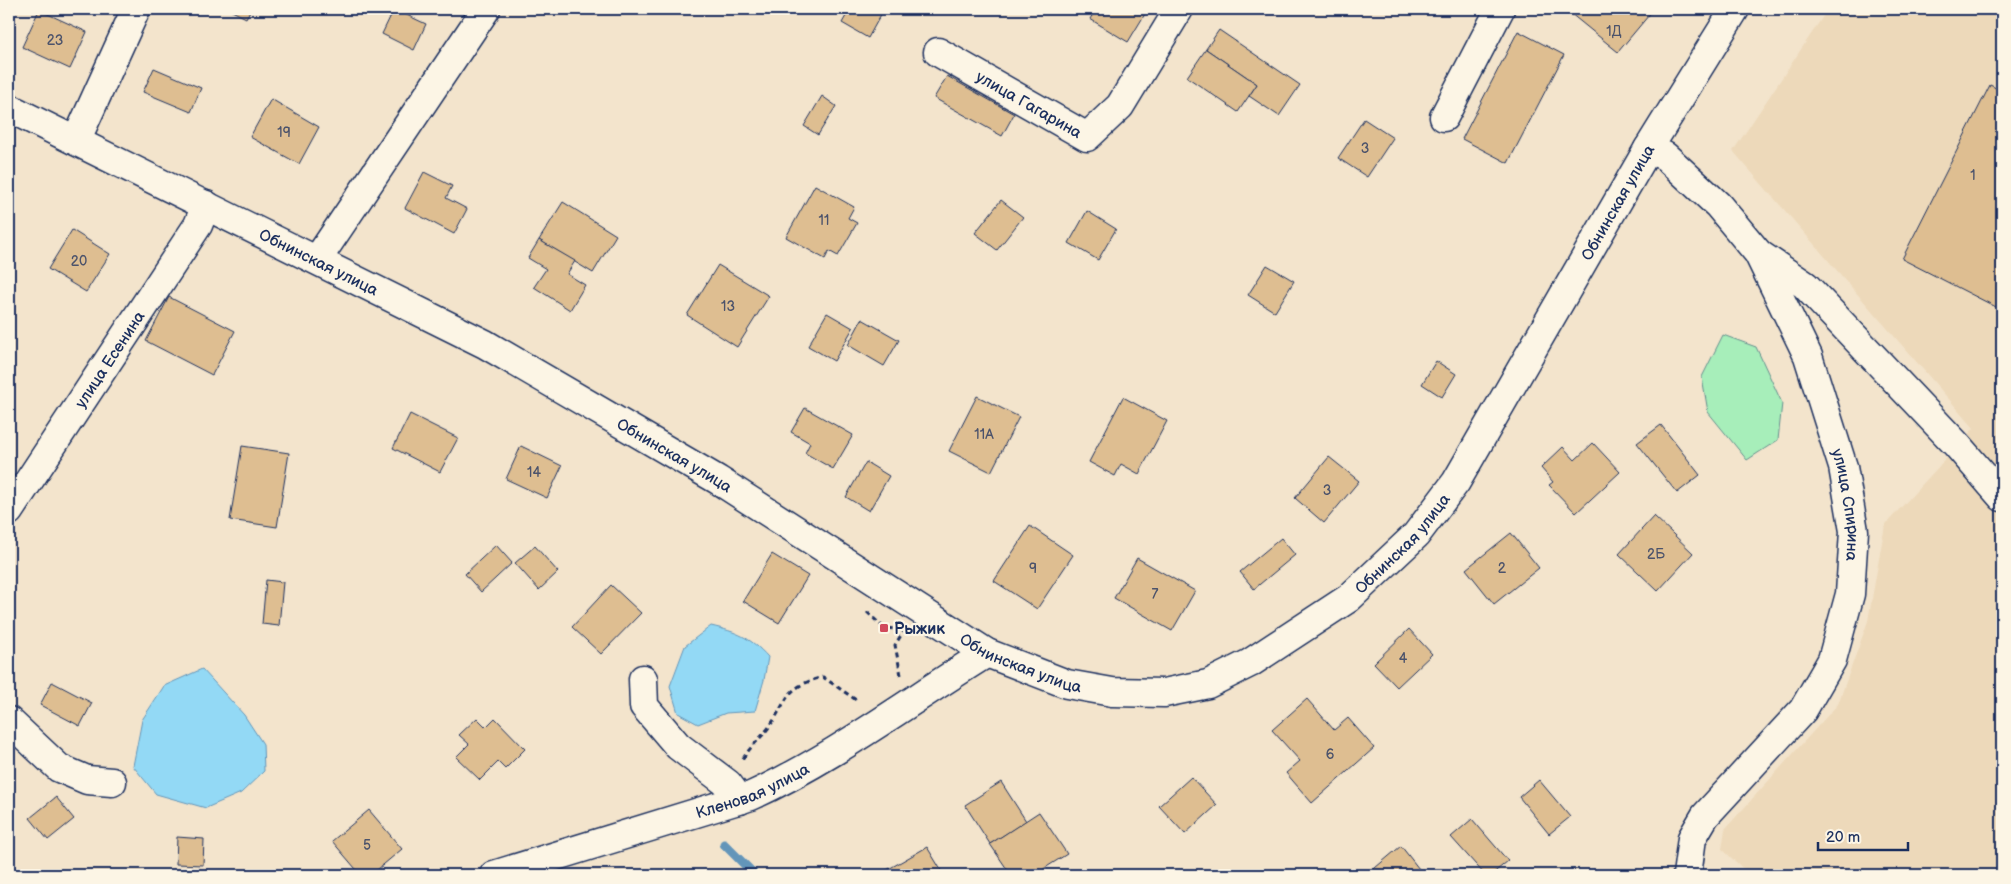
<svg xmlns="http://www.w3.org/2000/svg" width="2011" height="884" viewBox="0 0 2011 884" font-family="'Balsamiq Sans',sans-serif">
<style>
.built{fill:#edd9ba}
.green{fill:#a7eeba;stroke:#618e8c}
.water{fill:#93d9f5;stroke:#6395b9}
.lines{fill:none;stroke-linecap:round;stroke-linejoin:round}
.stream{stroke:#6395b9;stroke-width:9}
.building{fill:#debe91;stroke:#1b2f5e}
.minor-casing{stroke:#1b2f5e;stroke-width:31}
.path{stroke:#1b2f5e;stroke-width:3;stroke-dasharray:5 4;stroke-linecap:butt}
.minor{stroke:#fcf5e5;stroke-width:28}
.poi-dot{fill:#d1495b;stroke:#fcf5e5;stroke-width:2}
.labels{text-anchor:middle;stroke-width:4.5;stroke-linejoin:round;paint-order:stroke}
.number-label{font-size:14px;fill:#4c536b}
.street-label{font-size:16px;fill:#1b2f5e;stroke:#fcf5e5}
.poi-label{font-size:16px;font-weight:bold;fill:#1b2f5e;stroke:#fcf5e5;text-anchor:start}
</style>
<rect width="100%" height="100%" fill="#f3e4cc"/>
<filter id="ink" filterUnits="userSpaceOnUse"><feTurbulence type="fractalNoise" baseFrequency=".02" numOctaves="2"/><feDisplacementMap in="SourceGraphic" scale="10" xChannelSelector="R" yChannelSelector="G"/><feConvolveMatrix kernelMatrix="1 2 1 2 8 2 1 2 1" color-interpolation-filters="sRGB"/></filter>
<g filter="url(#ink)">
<polygon class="built" points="1828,9 2002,9 2002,875 1750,875 1722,849 1725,829 1838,704 1868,621 1885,525 1974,428 1733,151"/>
<polygon class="green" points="1723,335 1756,347 1782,403 1778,440 1747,460 1708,412 1702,377"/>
<g class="water">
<path d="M711,626C737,632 750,637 768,657L764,680L755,711L726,713L698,724L678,713L670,686L685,646Z"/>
<polygon points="202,669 244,715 263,744 264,771 241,793 206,808 156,794 133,766 142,720 164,686"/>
</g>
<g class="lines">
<polyline class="stream" points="724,844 755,875"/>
</g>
<g class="building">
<polygon points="228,9 251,9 246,18"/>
<polygon points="394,9 426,24 414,50 382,34"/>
<polygon points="850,9 884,9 868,38 842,23"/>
<polygon points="1096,9 1148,9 1128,42 1090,19"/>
<polygon points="1565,9 1654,9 1618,52"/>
<polygon points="39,10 87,32 70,69 22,47"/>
<polygon points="1219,30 1300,85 1279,116 1249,96 1257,84 1206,49"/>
<polygon points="1518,31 1564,55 1508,163 1462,139"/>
<polygon points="1206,49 1257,84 1238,112 1187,77"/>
<polygon points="154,68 201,88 191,112 143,92"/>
<polygon points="947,76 1014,114 1002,136 934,98"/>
<polygon points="1990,85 2002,91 2002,310 1902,259"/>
<polygon points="822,96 836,106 818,135 804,126"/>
<polygon points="271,99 319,127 299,164 250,137"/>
<polygon points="1364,119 1393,138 1367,177 1338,158"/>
<polygon points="424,172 452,186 446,198 467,209 454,234 405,208"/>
<polygon points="815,185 854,207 848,218 857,223 838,256 829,251 825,259 786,237"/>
<polygon points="1001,200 1023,217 997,250 975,233"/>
<polygon points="563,202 616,235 593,273 539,240"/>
<polygon points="1087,211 1116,229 1098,260 1069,243"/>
<polygon points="72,230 110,254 86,292 48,269"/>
<polygon points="539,240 575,261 567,274 585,285 570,310 534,287 546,269 528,258"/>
<polygon points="718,265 769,296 737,347 687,315"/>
<polygon points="1267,265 1294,281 1275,312 1248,295"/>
<polygon points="169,297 235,331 212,375 146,341"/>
<polygon points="827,313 853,328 834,361 808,346"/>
<polygon points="862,319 899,340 884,366 848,345"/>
<polygon points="1436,361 1456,374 1442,397 1422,384"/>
<polygon points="977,396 1019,417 991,472 949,451"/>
<polygon points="1123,397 1167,421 1139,474 1121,464 1115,476 1089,462"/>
<polygon points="805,408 853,435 833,469 805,453 810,443 791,432"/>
<polygon points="410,414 458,438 440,472 393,448"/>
<polygon points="1661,425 1700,475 1677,493 1637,443"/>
<polygon points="1593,443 1620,472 1576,513 1549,485 1553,482 1541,468 1563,447 1575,460"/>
<polygon points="242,446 289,453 277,527 230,520"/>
<polygon points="521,446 562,466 547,498 506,479"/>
<polygon points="1329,457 1359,481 1324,523 1295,498"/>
<polygon points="866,462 889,476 869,511 846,497"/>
<polygon points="1654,516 1693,553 1658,591 1619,554"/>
<polygon points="1030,526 1073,555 1037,609 994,581"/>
<polygon points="1511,533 1539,568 1494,604 1466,569"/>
<polygon points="1281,538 1295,555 1254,589 1240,572"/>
<polygon points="496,545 512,563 481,592 465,574"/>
<polygon points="535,546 558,572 539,590 515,563"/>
<polygon points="772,554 808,576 779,623 743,601"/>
<polygon points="1137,558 1195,591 1172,631 1114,598"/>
<polygon points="266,580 283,582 279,626 262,624"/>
<polygon points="611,585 641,613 601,654 572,627"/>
<polygon points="1409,629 1432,654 1397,687 1374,663"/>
<polygon points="52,682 92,703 80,726 40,705"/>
<polygon points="1307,699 1334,730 1348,718 1374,748 1312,803 1286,773 1300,761 1272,730"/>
<polygon points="477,718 486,727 495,718 525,749 505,769 498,762 480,780 456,757 469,744 459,735"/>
<polygon points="1191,777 1217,805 1185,834 1159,806"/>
<polygon points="1539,780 1570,817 1549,834 1519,797"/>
<polygon points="1001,782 1026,821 990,844 965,805"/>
<polygon points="56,797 74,819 48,840 30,818"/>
<polygon points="369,810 402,849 371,875 361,875 332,841"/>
<polygon points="1039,812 1067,854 1034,875 1011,875 990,844"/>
<polygon points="1472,819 1508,861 1491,875 1485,875 1451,837"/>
<polygon points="177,837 204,839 203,865 176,864"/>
<polygon points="1401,846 1419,869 1411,875 1371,875 1369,873"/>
<polygon points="927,847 944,875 887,875 885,871"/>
</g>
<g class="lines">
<defs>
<g id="minor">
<path id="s1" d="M938,52L1087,137L1120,106L1179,9"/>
<path id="s2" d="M9,108L485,344L718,480L987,653L1067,684L1112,692L1164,693L1208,684L1250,663L1349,598L1416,535L1456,482L1648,149L1735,9"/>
<polyline points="1444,117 1500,9"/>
<polyline points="76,141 136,9"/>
<path id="s3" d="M1648,149L1665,156L1718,205L1758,253L1808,356L1843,467L1854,531L1850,594L1832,660L1803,710L1705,816L1692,838L1687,875"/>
<polyline points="1759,254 1805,285 1957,445 2002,497"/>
<polyline points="317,260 486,9"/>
<path id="s4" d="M9,511L198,225L206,205"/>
<polyline points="643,679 644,706 678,746 728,784 740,800"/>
<polyline points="9,721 59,768 87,780 112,782"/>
<path id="s5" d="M494,875L751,796C834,758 909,701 987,653"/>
</g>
</defs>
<use href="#minor" class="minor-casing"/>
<g class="path">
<polyline points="867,612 884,628 894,629"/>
<polyline points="901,675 895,645 903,632"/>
<path d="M743,759C748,749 759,740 766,731C789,702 781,688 823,677L859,702"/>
</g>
<use href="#minor" class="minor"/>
</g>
</g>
<rect class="poi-dot" x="879" y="623" width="10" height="10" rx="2.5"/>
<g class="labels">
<g class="number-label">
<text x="1614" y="36">1Д</text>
<text x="55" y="45">23</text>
<text x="284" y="137">19</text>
<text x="1365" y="153">3</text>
<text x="1973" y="180">1</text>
<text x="824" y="225">11</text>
<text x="79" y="266">20</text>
<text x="728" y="311">13</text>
<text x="984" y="439">11А</text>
<text x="534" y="477">14</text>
<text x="1327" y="495">3</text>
<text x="1656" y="559">2Б</text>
<text x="1033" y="573">9</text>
<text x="1502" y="573">2</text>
<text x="1155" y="599">7</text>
<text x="1403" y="663">4</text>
<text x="1330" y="759">6</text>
<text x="367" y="850">5</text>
</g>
<g class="street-label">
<text dy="6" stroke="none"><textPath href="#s1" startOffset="105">улица Гагарина</textPath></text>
<text dy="6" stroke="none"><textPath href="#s2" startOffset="1996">Обнинская улица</textPath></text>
<text dy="6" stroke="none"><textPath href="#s2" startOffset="346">Обнинская улица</textPath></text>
<text dy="6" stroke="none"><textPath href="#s4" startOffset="182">улица Есенина</textPath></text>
<text dy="6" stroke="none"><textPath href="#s2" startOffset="751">Обнинская улица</textPath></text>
<text dy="6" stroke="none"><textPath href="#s3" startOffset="422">улица Спирина</textPath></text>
<text dy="6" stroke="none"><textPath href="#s2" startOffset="1591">Обнинская улица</textPath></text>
<text dy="6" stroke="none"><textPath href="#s2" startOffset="1156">Обнинская улица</textPath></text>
<text dy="6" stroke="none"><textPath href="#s5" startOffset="272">Кленовая улица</textPath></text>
</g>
<g class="poi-label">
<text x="894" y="634">Рыжик</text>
</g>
</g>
<rect width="2011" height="884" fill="none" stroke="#fcf5e5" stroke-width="30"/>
<rect x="15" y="15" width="1981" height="854" fill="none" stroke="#1b2f5e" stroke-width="2" filter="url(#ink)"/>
<path d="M1818 842v8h90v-8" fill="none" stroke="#1b2f5e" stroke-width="2.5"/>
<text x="1826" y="842" font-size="15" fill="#1b2f5e" stroke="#fcf5e5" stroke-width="4" paint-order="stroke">20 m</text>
</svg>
